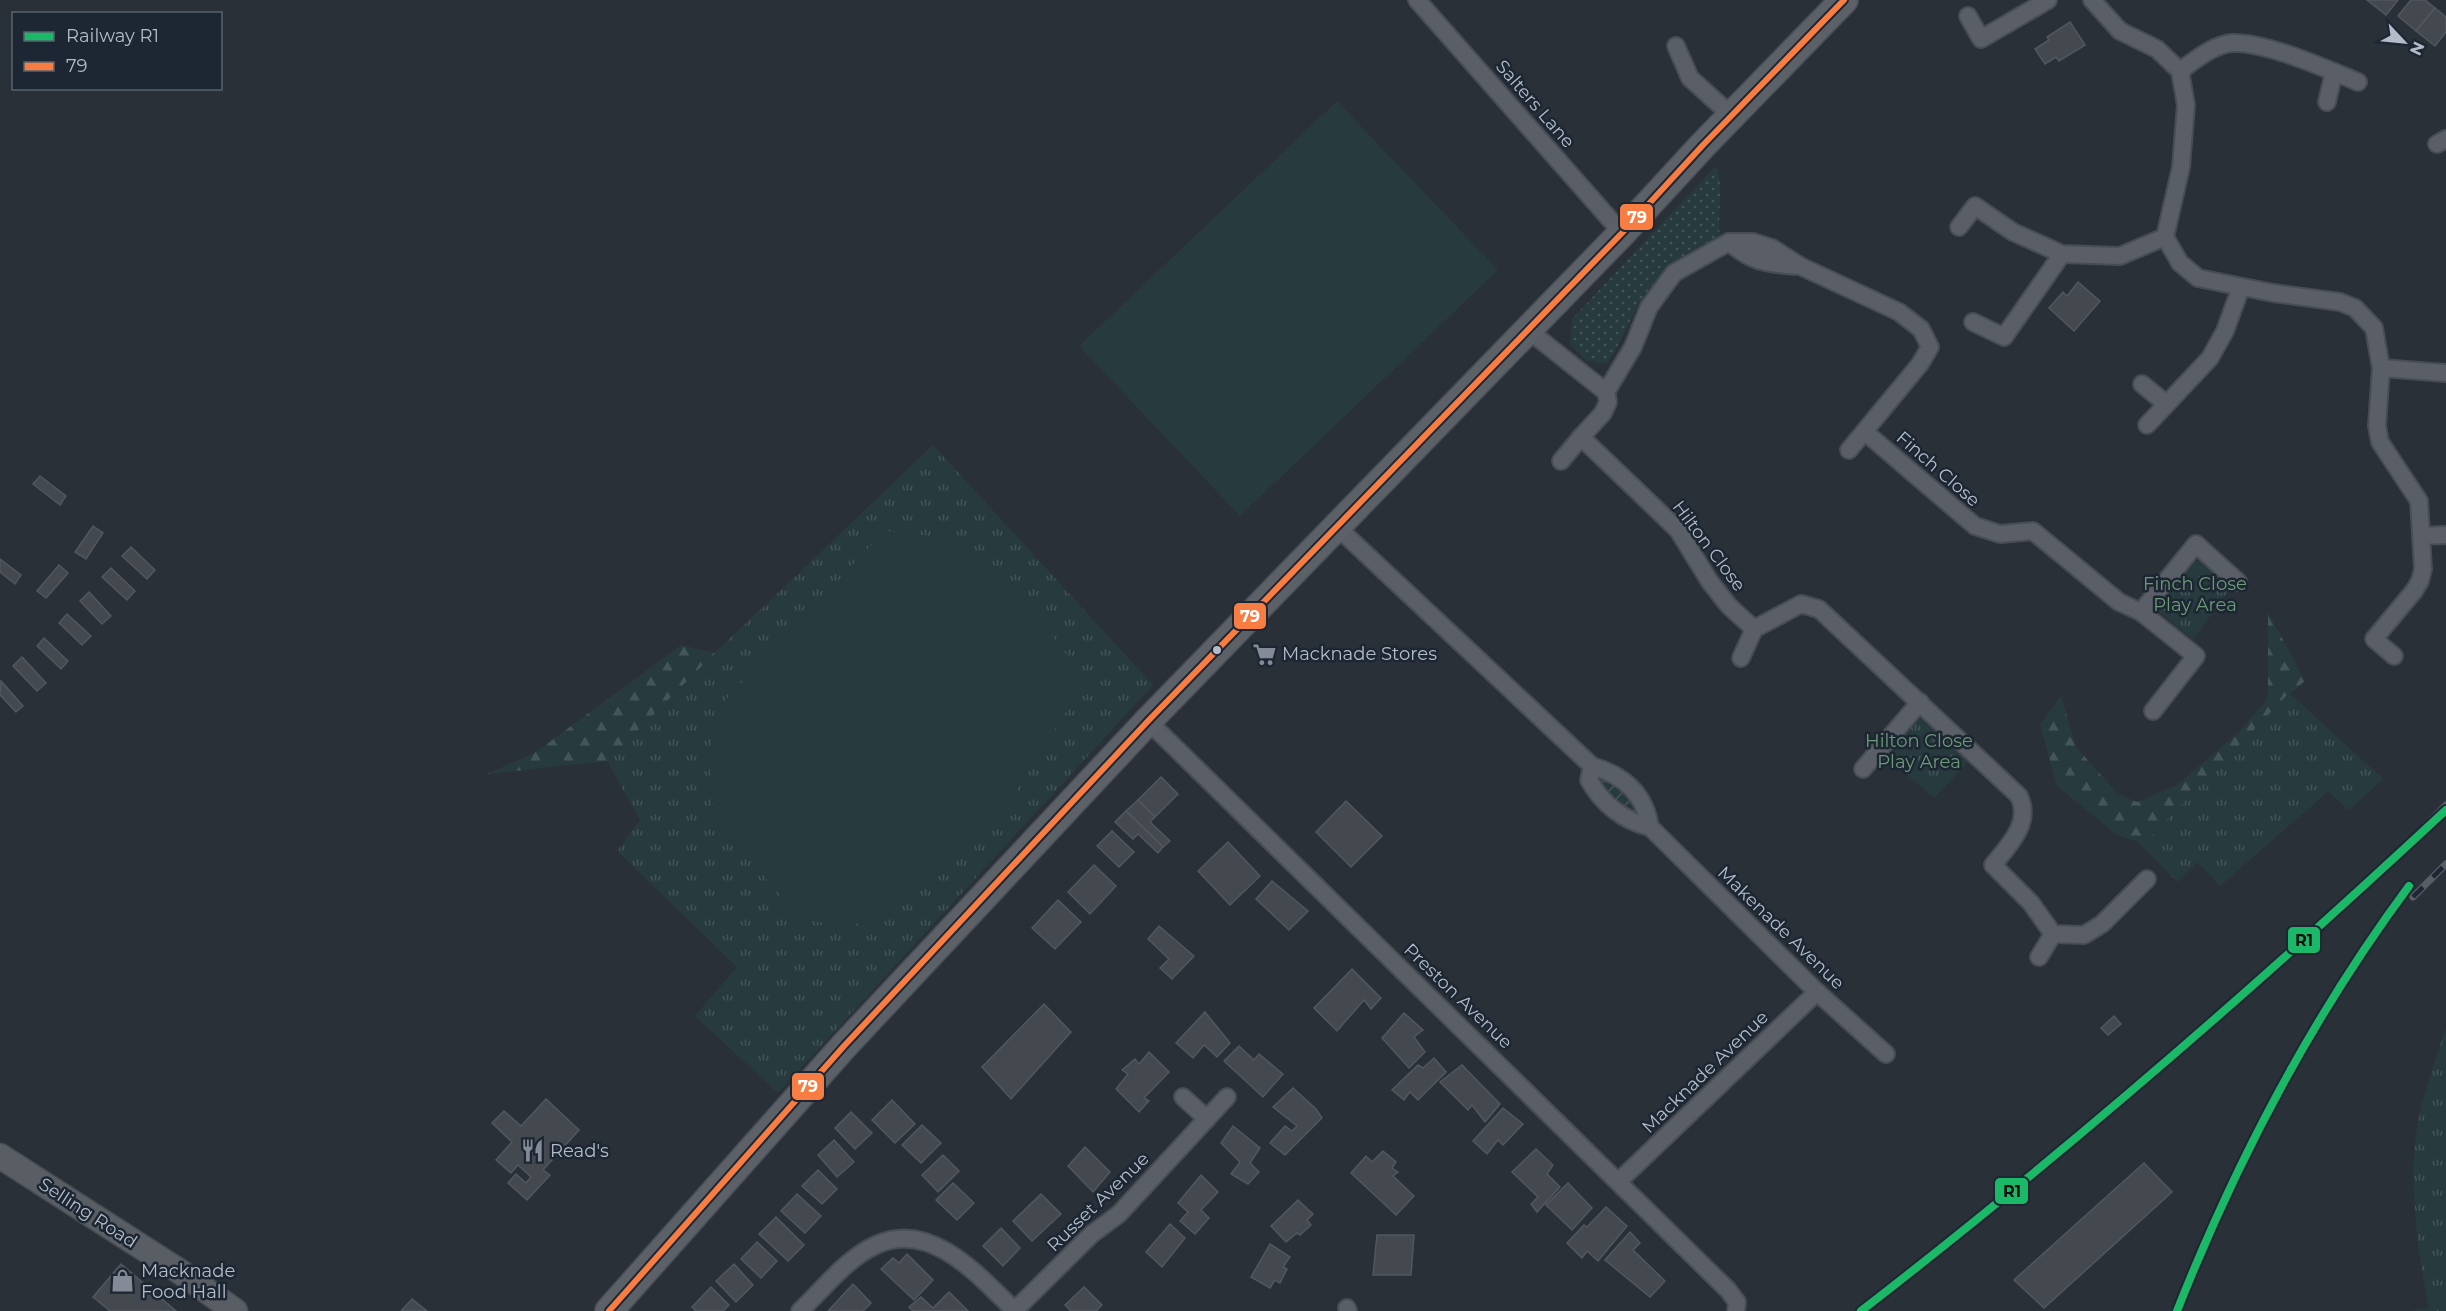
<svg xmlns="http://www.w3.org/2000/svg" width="2446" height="1311" viewBox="0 0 2446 1311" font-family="Montserrat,sans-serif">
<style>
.grass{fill:url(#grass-dots)}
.forest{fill:url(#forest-firs)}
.park{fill:url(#park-tufts)}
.garden{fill:url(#garden-furrows)}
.pitch{fill:#273a3e}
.building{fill:#444950;stroke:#52575f;stroke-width:1.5}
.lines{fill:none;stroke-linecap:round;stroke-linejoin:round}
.street-casing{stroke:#484c53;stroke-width:20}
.secondary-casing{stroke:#484c53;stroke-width:27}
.primary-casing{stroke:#484c55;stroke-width:30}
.street{stroke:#5a5e66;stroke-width:16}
.secondary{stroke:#595d64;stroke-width:24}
.primary{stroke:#5c6168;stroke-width:27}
.rail-casing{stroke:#595d64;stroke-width:7}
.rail{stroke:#1d2633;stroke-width:4.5;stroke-dasharray:14;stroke-linecap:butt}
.bus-1-casing{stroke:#1d2633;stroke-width:10}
.bus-1{stroke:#f77d43;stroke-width:6}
.rail-1-casing{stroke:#1d2633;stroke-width:12}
.rail-1{stroke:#1ab867;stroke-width:8}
.bus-dot{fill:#b4bcc9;stroke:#1d2633;stroke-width:2}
.labels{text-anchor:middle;stroke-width:5;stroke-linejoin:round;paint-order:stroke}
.street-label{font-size:18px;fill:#b4bcc9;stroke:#1d2633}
.park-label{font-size:18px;fill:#6b9a76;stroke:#1d2633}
.poi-label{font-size:18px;fill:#b4bcc9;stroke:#1d2633;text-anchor:start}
.line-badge{stroke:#1d2633;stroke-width:2}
.badge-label{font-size:16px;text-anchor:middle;font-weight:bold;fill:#fff}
.pale-badge-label{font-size:16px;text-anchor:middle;font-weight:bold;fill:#111}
</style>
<defs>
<pattern id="grass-dots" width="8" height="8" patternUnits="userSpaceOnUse" patternTransform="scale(1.5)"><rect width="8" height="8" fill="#273a3e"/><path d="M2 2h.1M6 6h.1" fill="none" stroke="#445559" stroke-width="1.8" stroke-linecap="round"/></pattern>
<pattern id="forest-firs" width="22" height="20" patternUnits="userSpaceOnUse" patternTransform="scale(1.5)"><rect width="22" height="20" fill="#273a3e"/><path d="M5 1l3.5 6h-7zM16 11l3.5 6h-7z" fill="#445559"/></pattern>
<pattern id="park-tufts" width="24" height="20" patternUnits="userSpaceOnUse" patternTransform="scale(1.5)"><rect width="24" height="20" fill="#273a3e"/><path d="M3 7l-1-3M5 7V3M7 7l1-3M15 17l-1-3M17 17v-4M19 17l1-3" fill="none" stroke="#445559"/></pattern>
<pattern id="garden-furrows" width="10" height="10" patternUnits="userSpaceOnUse" patternTransform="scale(1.5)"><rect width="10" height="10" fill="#273a3e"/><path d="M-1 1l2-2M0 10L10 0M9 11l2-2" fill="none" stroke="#445559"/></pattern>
</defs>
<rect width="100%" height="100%" fill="#2a3038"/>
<path class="grass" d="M1716,166C1724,183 1717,216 1720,239C1690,253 1658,272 1640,302C1628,322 1621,344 1607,363L1587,361L1570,344L1572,319Z"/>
<g class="forest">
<polygon points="761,609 736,690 607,761 487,774 536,752 681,645 715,653"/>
<polygon points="2268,612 2305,681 2290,694 2383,779 2349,810 2328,791 2298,818 2161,827 2142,846 2136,841 2117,835 2057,786 2040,724 2061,696 2076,747 2118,794 2137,802 2177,785 2239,732 2268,698"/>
</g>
<g class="park">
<polygon points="933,445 1153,685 778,1093 695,1016 737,967 617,851 640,820 607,761 715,653"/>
<polygon points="2190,561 2202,561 2231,587 2193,640 2152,606"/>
<polygon points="2289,693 2383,779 2349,810 2328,791 2220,886 2197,862 2177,882 2142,846"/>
<polygon points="1916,714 1968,762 1934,798 1882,753"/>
<path d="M2446,1029V1311H2411L2429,1308C2418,1254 2409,1189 2416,1135C2421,1099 2434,1063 2446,1029Z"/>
</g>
<polygon class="garden" points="1592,766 1609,771 1649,818 1608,805"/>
<g class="pitch">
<polygon points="1337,101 1498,270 1240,516 1079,346"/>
<polygon points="885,531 954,539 1006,576 1070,659 1077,694 1009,803 903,893 852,927 800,919 713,815 710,766 715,711"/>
</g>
<g class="building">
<polygon points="2367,0 2398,0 2386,15"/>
<polygon points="2411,0 2425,0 2435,8 2416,31 2398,16"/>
<polygon points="2435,8 2446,17 2446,32 2435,46 2416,31"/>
<polygon points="2070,22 2085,45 2059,61 2056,57 2045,64 2035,49 2049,40 2047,37"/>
<polygon points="2078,282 2100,301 2074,331 2049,308 2063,292 2067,296"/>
<polygon points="40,476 66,496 60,505 33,484"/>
<polygon points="93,526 103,533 86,559 75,552"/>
<polygon points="131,547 155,570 147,579 122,556"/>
<polygon points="0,559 21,575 15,584 0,572"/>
<polygon points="59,565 68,573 46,598 37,591"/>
<polygon points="111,568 135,591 127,600 102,577"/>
<polygon points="89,592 111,616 102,624 80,601"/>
<polygon points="67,614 91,636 82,645 59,623"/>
<polygon points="44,638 68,661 61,669 37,646"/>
<polygon points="22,657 46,683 37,691 13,666"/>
<polygon points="1,681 23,706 16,712 0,695"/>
<polygon points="1161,777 1178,794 1155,817 1138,800"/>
<polygon points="1138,800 1155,817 1150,822 1170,841 1163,847 1126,811"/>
<polygon points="1346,801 1382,836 1351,867 1316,832"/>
<polygon points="1126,811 1163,847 1158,853 1138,834 1133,839 1115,822"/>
<polygon points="1112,831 1134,852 1119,867 1097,846"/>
<polygon points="1228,842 1260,876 1230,905 1198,871"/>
<polygon points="1094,865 1116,886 1090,914 1068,892"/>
<polygon points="1272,881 1308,911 1289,930 1256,899"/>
<polygon points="1058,900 1081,922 1055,949 1032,928"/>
<polygon points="1159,926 1194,956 1172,979 1160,968 1169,959 1148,939"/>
<polygon points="1352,969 1381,998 1371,1009 1364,1000 1337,1031 1314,1008"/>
<polygon points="1044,1004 1071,1032 1011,1099 982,1067"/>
<polygon points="1205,1012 1230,1043 1217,1057 1204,1045 1193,1058 1176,1043"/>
<polygon points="1404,1013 1423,1030 1414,1037 1425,1052 1409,1068 1382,1038"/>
<polygon points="2114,1016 2121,1024 2108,1035 2101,1028"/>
<polygon points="1239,1046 1254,1060 1259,1054 1283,1074 1263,1097 1224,1061"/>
<polygon points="1149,1052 1169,1072 1144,1098 1149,1101 1139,1112 1116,1089 1128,1074 1122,1070 1135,1059 1139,1064"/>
<polygon points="1434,1058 1446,1072 1418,1100 1410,1092 1404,1100 1392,1090 1418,1065 1423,1068"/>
<polygon points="1462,1065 1500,1104 1485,1122 1472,1105 1468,1110 1440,1082"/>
<polygon points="1293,1088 1316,1109 1322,1118 1285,1155 1270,1143 1285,1126 1292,1131 1297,1126 1273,1107"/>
<polygon points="546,1099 579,1130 543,1170 550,1175 527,1200 508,1183 516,1174 526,1183 531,1177 518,1165 511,1173 496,1160 512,1142 492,1123 504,1111 521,1126"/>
<polygon points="892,1100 915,1124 895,1143 872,1120"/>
<polygon points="1503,1108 1523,1124 1503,1145 1498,1140 1487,1154 1473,1141"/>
<polygon points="851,1112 872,1133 855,1149 835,1128"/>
<polygon points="922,1125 941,1143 921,1163 902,1145"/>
<polygon points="1233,1126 1260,1148 1250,1163 1259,1172 1248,1184 1231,1174 1240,1162 1221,1143"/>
<polygon points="834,1140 854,1162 837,1177 818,1155"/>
<polygon points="1085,1147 1110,1172 1093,1192 1068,1166"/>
<polygon points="1536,1149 1553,1165 1547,1174 1560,1187 1537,1212 1531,1204 1538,1197 1512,1172"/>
<polygon points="1383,1151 1396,1162 1392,1168 1398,1172 1393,1176 1414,1196 1396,1215 1351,1173 1366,1156 1372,1162"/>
<polygon points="943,1155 959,1171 938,1192 922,1175"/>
<polygon points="2144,1163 2172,1192 2044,1308 2014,1280"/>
<polygon points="818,1170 837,1189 822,1204 802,1186"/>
<polygon points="1201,1175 1218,1192 1201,1210 1209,1218 1195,1234 1180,1221 1188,1212 1178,1203"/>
<polygon points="953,1183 974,1203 957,1220 936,1200"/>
<polygon points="1568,1183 1592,1208 1572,1230 1546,1205"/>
<polygon points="797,1194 821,1216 805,1233 781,1211"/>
<polygon points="1041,1194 1061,1214 1032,1241 1013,1221"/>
<polygon points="1298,1200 1313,1214 1307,1220 1311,1225 1300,1235 1297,1233 1286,1242 1271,1226"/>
<polygon points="1606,1207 1627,1226 1598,1261 1587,1251 1582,1258 1567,1243 1584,1225 1587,1227"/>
<polygon points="776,1217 804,1245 788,1261 759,1234"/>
<polygon points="1170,1224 1185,1238 1162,1267 1146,1252"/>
<polygon points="1001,1228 1020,1248 1003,1266 983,1246"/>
<polygon points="1630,1232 1640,1243 1633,1250 1665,1281 1650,1297 1605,1260"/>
<polygon points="1377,1235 1414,1235 1411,1275 1373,1275"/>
<polygon points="757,1242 777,1261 761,1278 741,1259"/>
<polygon points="1270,1244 1290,1257 1283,1267 1287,1269 1280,1283 1275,1280 1270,1288 1251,1277"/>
<polygon points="907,1254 933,1280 914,1300 881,1269 893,1258 899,1263"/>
<polygon points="121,1264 176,1311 110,1311 93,1297"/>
<polygon points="734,1264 753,1285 736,1302 716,1281"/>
<polygon points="853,1284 871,1303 863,1311 828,1311"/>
<polygon points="711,1287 729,1305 723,1311 696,1311 692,1307"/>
<polygon points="1084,1287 1102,1305 1096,1311 1071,1311 1065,1305"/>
<polygon points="949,1292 968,1311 913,1311 909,1307 921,1297 933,1308"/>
<polygon points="412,1299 427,1311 401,1311"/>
</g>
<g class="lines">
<defs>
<g id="street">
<polyline points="1417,0 1622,233"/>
<polyline points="2092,0 2120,31 2157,49 2180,71 2186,105 2181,167 2165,237 2180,263 2198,278 2273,293 2340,302 2355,308 2374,328 2381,368 2377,426 2380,442 2419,501 2423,569 2420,581 2414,591 2374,639 2394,656"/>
<polyline points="1968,16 1981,39 2048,0"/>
<polyline points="1676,46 1690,78 1732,116"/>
<path d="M2180,71C2195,60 2214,44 2233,43C2266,42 2327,69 2358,82"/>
<polyline points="2327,102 2334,72"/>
<polyline points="2437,144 2446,139"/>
<polyline points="1959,227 1975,206 2013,232 2062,254 2120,256 2165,237"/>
<path d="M1729,242C1753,263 1766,263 1796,266"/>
<polyline points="1973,322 2004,337 2062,254"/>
<path d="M1528,330L1606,392L1608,402L1603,413L1581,437L1678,530L1710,582L1729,606L1754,629L1801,604L1819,609L2019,796C2032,823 2009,845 1993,865L2031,903L2053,934L2084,935L2102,924L2147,879"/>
<polyline points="2381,368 2446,373"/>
<polyline points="2142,384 2165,403"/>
<polyline points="1606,392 1633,347 1649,307 1674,273 1729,242 1753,242 1772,248 1800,266 1899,312 1921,329 1930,347 1920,364 1849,450"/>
<polyline points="2147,425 2210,358 2225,331 2241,287"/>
<polyline points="1865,432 1975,526 2000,534 2033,531 2119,602 2141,612 2196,656 2153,711"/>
<polyline points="1561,461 1581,437"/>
<path d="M1336,526L1592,766C1623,775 1645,794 1650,827"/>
<polyline points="2421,536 2446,535"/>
<polyline points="2141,612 2196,544 2238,582"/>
<polyline points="1741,658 1754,629"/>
<polyline points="1148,721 1728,1290 1737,1302 1736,1311"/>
<path d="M1592,766L1589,780C1602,804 1624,821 1650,827L1817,992L1886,1054"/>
<polyline points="1863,769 1920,702"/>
<polyline points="2039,957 2053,934"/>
<polyline points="1183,1097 1207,1119"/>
<polyline points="1619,1181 1817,992"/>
<polyline points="1347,1308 1348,1311"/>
<polyline points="1015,1310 1092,1234 1119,1214 1227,1097"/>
<path d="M800,1311C823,1289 847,1258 876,1245C931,1219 980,1277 1015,1311"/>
</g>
<polyline id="secondary" points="0,1156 179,1271 235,1311"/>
<polyline id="primary" points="609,1311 844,1046 1148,721 1622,233 1703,145 1844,0"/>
</defs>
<use href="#street" class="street-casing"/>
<use href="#secondary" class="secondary-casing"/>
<use href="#primary" class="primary-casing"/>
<use href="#street" class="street"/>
<use href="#secondary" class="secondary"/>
<use href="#primary" class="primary"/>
<defs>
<g id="rail">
<polyline points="2393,859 2446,805"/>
<polyline points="2413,897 2446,864"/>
</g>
</defs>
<use href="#rail" class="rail-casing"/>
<use href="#rail" class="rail"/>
<defs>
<polyline id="bus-1" points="609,1311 844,1046 1148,721 1622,233 1703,145 1844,0"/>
</defs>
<use href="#bus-1" class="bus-1-casing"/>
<use href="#bus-1" class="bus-1"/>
<defs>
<g id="rail-1">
<path d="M1861,1311C2064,1154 2258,985 2446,810"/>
<path d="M2177,1311C2237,1159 2312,1017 2409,886"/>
</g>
</defs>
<use href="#rail-1" class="rail-1-casing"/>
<use href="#rail-1" class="rail-1"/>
</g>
<defs>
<symbol id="supermarket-bare" viewBox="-9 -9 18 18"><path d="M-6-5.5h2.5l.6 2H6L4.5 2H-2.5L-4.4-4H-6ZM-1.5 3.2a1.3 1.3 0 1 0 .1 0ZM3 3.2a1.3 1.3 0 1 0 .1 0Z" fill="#848b96" stroke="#1d2633" stroke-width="2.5" paint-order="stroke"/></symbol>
<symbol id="restaurant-bare" viewBox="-9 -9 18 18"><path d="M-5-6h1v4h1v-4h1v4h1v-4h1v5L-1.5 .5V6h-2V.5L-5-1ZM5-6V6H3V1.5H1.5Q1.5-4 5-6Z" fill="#848b96" stroke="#1d2633" stroke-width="2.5" paint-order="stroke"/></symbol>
<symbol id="shop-bare" viewBox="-9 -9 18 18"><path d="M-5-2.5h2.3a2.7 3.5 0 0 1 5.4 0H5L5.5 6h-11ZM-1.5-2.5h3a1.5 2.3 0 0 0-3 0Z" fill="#848b96" stroke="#1d2633" stroke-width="2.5" paint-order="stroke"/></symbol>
</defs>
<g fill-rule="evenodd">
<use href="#supermarket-bare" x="1248" y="638" width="33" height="33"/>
<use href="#restaurant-bare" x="516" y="1134" width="33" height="33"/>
<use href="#shop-bare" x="106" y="1264" width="33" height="33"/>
</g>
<circle class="bus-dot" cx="1217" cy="650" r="5"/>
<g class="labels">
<g class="street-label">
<text transform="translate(1535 104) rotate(49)" y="6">Salters Lane</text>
<text transform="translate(1938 469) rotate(41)" y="6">Finch Close</text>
<text transform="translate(1709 546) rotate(53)" y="6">Hilton Close</text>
<text transform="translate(1781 928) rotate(44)" y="6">Makenade Avenue</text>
<text transform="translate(1458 996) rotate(44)" y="6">Preston Avenue</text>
<text transform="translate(1705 1072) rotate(-44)" y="6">Macknade Avenue</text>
<text transform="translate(1098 1202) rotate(-44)" y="6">Russet Avenue</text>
<text transform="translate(88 1213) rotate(33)" y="6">Selling Road</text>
</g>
<g class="park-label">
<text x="2195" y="590">Finch Close<tspan x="2195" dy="21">Play Area</tspan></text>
<text x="1919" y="747">Hilton Close<tspan x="1919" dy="21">Play Area</tspan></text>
</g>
<g class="poi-label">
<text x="1282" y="660">Macknade Stores</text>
<text x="550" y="1157">Read's</text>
<text x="141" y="1277">Macknade<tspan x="141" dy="21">Food Hall</tspan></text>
</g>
</g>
<g class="line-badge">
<rect x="1619" y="203" width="35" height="28" rx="6" fill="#f77d43"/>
<rect x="1233" y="602" width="34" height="28" rx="6" fill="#f77d43"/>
<rect x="2287" y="926" width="34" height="28" rx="6" fill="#1ab867"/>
<rect x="791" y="1072" width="34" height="29" rx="6" fill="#f77d43"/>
<rect x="1994" y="1177" width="35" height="28" rx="6" fill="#1ab867"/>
</g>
<g class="badge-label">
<text x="1637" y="223">79</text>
<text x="1250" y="622">79</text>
<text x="808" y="1092">79</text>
</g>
<g class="pale-badge-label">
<text x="2304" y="946">R1</text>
<text x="2012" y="1197">R1</text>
</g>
<rect x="12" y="12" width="210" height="78" fill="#1d2633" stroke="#59626f" stroke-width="1.5"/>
<rect x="24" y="32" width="30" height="9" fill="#1ab867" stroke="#59626f" stroke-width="1.5"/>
<text x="66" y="42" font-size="18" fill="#b4bcc9">Railway R1</text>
<rect x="24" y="62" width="30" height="9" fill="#f77d43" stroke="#59626f" stroke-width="1.5"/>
<text x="66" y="72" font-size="18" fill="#b4bcc9">79</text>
<g transform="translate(2404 42) rotate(116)" stroke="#1d2633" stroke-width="4.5" paint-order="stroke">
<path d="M0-4.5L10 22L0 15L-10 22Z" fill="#b4bcc9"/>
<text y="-9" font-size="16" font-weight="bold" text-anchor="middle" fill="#b4bcc9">N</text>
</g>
</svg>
